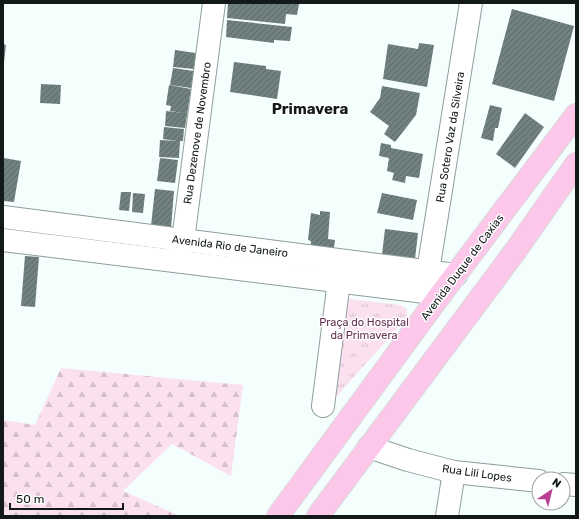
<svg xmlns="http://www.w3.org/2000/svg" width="579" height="519" viewBox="0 0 579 519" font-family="Rubik,sans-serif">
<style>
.forest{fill:url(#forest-firs)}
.park{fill:url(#park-tufts)}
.building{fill:url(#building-hatch)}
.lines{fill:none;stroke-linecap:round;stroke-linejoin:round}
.minor-casing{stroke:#8d9e9c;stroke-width:24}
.major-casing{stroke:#d9dada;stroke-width:24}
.minor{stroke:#fff;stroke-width:22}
.major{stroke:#fdc7ea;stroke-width:22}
.labels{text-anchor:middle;stroke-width:3;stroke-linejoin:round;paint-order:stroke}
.street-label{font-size:11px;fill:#131919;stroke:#fff}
.park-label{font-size:11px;fill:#643153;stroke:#fff}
.district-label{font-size:15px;font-weight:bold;fill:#131919;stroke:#fff}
</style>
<defs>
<pattern id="forest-firs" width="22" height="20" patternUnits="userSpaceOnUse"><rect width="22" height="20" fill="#fbe1f0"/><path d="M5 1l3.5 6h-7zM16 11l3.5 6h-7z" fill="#d6c0cd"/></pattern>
<pattern id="park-tufts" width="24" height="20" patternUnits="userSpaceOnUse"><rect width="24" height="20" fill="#fbe1f0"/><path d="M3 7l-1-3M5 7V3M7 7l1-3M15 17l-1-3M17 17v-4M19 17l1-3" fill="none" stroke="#d6c0cd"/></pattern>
<pattern id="building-hatch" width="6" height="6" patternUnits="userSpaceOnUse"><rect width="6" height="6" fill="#70817f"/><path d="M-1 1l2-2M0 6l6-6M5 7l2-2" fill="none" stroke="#5b6967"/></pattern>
</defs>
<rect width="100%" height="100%" fill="#f4fefd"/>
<polygon class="forest" points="61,368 243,385 231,476 172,444 123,491 180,516 3,516 3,420 35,425"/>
<polygon class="park" points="342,298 400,305 407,309 407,318 325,409"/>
<g class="building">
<polygon points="228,3 290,3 299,4 297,15 286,14 285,24 227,18"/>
<polygon points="512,9 574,26 554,101 492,84"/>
<polygon points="227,20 292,27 290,41 274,40 274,43 226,37"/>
<polygon points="419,43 434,45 427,87 383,79 388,44 418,49"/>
<polygon points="3,44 6,45 4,62 3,62"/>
<polygon points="175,50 196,53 194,69 173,67"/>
<polygon points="234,62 266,66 266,69 281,71 277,99 230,92"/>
<polygon points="173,68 194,71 191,88 170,85"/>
<polygon points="41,84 61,85 60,104 40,103"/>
<polygon points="169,85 191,89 185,128 165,126 166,111 184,113 170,111 171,106 166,105"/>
<polygon points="382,86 420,93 416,115 395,142 384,134 389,126 370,112 380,98"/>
<polygon points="490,105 502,108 498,128 495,128 493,141 481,138"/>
<polygon points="525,113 544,127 515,168 496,154"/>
<polygon points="164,127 184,129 183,141 180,141 179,158 159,157 160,140 177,141 163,139"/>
<polygon points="381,143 391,145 391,148 423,154 419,178 406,176 405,183 392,180 394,173 387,171 389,158 379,156"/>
<polygon points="4,158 21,161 14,202 3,201"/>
<polygon points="160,158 178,160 175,183 157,181"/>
<polygon points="155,189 174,191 171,228 151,226"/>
<polygon points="121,192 131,192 129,211 119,210"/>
<polygon points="133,193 145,194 143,213 132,212"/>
<polygon points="382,193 417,200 413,220 377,213"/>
<polygon points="320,211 330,212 328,239 335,240 333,254 310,252 311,241 308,240 311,213 320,215"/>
<polygon points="385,229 418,233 415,259 382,255"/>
<polygon points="25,256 39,257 35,307 21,306"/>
</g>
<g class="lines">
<defs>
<g id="minor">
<polyline points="3,217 456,275"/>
<polyline points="3,240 441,294"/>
<polyline points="179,253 183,240 214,3"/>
<polyline points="428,271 471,3"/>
<polyline points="323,406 339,281"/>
<polyline points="369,447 408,460 454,472 539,481"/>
<polyline points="563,484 576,485"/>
<polyline points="447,516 454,472"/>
</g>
<g id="major">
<polyline points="278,516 441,294 576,115"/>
<polyline points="318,516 516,250 576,164"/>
</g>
</defs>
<use href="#minor" class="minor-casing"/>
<use href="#major" class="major-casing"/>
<use href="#minor" class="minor"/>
<use href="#major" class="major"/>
</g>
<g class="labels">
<g class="street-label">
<text transform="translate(197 133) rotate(-82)" y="4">Rua Dezenove de Novembro</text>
<text transform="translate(450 137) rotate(-81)" y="4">Rua Sotero Vaz da Silveira</text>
<text transform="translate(230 246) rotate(7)" y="4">Avenida Rio de Janeiro</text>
<text transform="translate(462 267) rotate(-53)" y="4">Avenida Duque de Caxias</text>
<text transform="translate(477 473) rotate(8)" y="4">Rua Lili Lopes</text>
</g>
<g class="park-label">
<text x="364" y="326">Praça do Hospital<tspan x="364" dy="13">da Primavera</tspan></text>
</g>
<g class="district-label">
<text x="310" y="114">Primavera</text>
</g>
</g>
<rect width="579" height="519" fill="none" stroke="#131919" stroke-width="8"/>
<g transform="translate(551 491) rotate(35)"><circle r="19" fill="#ffffff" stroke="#a1a3a3"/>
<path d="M0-3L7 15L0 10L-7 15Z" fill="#b94195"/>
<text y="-6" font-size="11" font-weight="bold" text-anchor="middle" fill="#131919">N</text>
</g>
<path d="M10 503v6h113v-6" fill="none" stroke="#131919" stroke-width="2"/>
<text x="16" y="503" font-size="12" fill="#131919" stroke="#ffffff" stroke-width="3" paint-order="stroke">50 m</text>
</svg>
